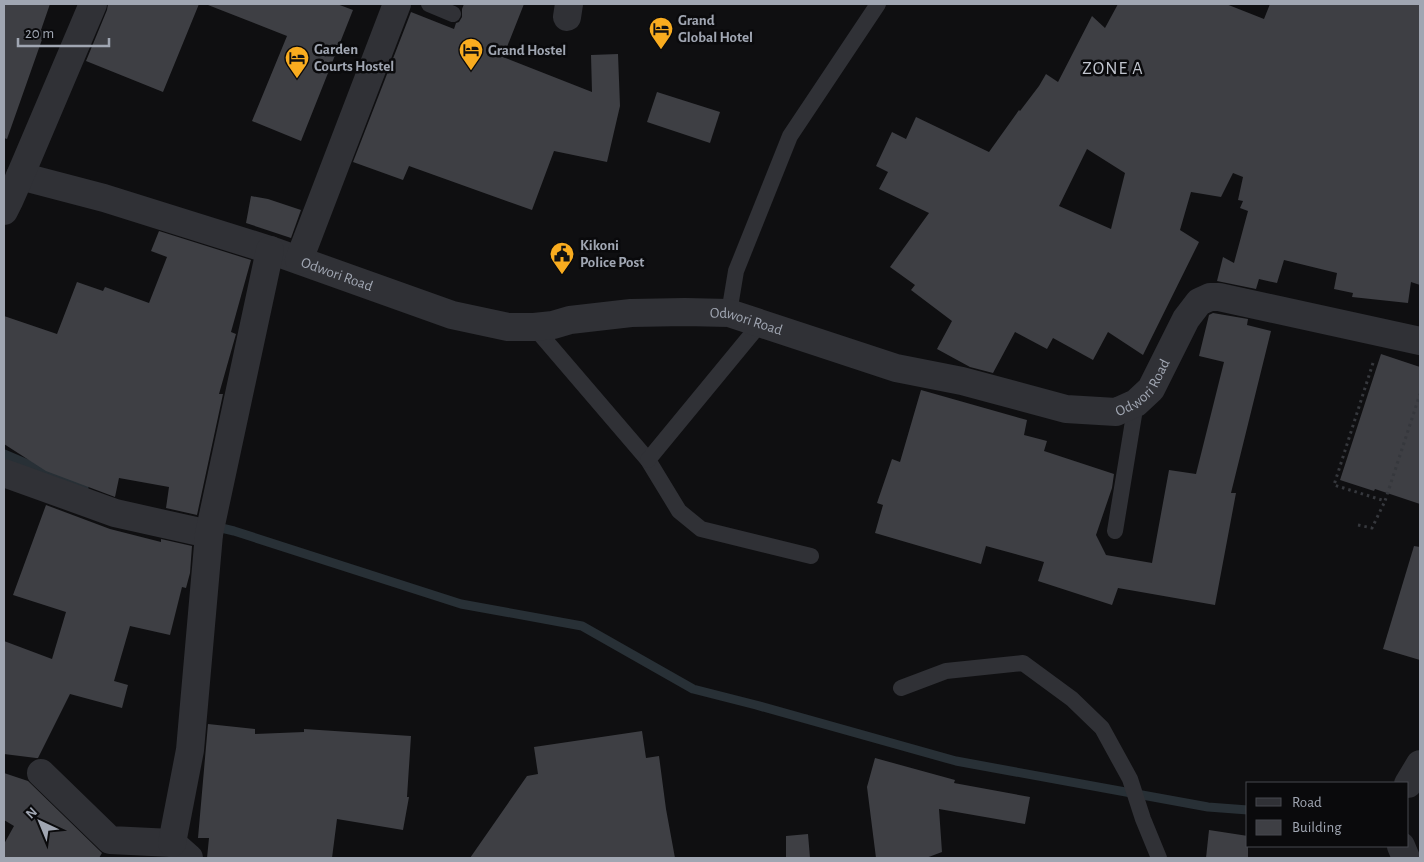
<svg xmlns="http://www.w3.org/2000/svg" width="1424" height="862" viewBox="0 0 1424 862" font-family="'Alegreya Sans',sans-serif">
<style>
.lines{fill:none;stroke-linecap:round;stroke-linejoin:round}
.stream{stroke:#283036;stroke-width:9}
.building{fill:#3e3f44;fill-rule:evenodd}
.path{stroke:#36383d;stroke-width:3;stroke-dasharray:2.5 4;stroke-linecap:butt}
.lane{stroke:#303136;stroke-width:16}
.street{stroke:#303136;stroke-width:28}
.labels{text-anchor:middle;stroke-width:5;stroke-linejoin:round;paint-order:stroke}
.poi-label{font-size:15px;font-weight:bold;fill:#a0a6b2;stroke:#0a0a0c;text-anchor:start}
.street-label{font-size:15px;fill:#a0a6b2;stroke:#0a0a0c}
.quarter-label{font-size:18px;letter-spacing:1px;fill:#c1c5ce;stroke:#0a0a0c}
</style>
<rect width="100%" height="100%" fill="#0f0f11"/>
<g class="lines">
<g class="stream">
<polyline points="4,454 84,488"/>
<polyline points="213,526 234,531 461,604 582,626 693,689 756,705 956,761 1208,807 1248,810"/>
</g>
</g>
<g class="building">
<polygon points="4,4 50,4 41,30 45,31 7,139 4,138"/>
<polygon points="108,4 199,4 163,92 86,61 107,10"/>
<polygon points="208,4 337,4 353,10 301,141 252,121 287,36 208,5"/>
<polygon points="464,4 524,4 503,57 592,92 591,55 618,54 620,106 607,162 554,151 532,210 409,166 403,180 353,162 411,12 454,29 456,23 459,22 462,17 462,9"/>
<path d="M1118,4H1226L1264,19L1270,4H1420V285L1411,282L1408,303L1352,297L1353,293L1334,289L1337,273L1284,260L1277,283L1259,279L1256,289L1217,281L1223,257L1234,263L1248,211L1240,208L1243,201L1238,200L1243,177L1233,173L1221,197L1191,192L1180,230L1199,242L1143,355L1108,332L1093,360L1053,338L1047,349L1015,332L993,373L970,367L937,349L952,321L911,290L915,285L890,267L929,213L879,189L888,172L876,166L892,132L906,139L916,117L989,152L1019,110L1020,111L1039,86L1046,74L1058,82L1092,16L1105,28ZM1087,149L1125,173L1111,229L1059,206Z"/>
<polygon points="657,92 720,112 710,143 647,122"/>
<polygon points="251,196 268,199 301,210 291,238 246,223"/>
<polygon points="159,231 251,260 231,332 236,334 219,394 223,394 197,515 166,508 169,487 119,478 115,497 46,471 4,444 4,316 57,334 77,282 103,291 105,287 149,303 167,257 151,251"/>
<polygon points="1213,313 1248,319 1247,325 1271,331 1231,493 1236,493 1215,605 1118,588 1112,605 1038,581 1044,562 986,546 981,564 875,533 883,505 877,503 892,459 900,462 921,390 1027,420 1024,435 1047,441 1044,451 1114,474 1112,488 1096,535 1106,555 1152,563 1169,470 1196,474 1224,362 1199,356 1209,315"/>
<polygon points="1381,354 1420,367 1420,504 1375,489 1374,491 1340,480"/>
<polygon points="46,505 110,529 161,542 161,539 192,546 190,573 186,588 182,587 170,635 130,626 114,681 128,685 122,708 70,694 38,758 36,758 4,754 4,641 52,659 66,612 13,595"/>
<polygon points="1414,546 1420,547 1420,660 1383,649"/>
<polygon points="208,724 255,729 255,734 304,732 304,729 411,736 407,797 409,797 403,830 337,819 332,858 207,858 209,838 198,838"/>
<polygon points="642,731 646,758 659,756 666,809 675,858 470,858 527,776 538,774 534,747"/>
<polygon points="875,758 955,780 954,783 1030,797 1025,824 939,809 942,852 926,858 876,858 867,787"/>
<polygon points="4,773 28,781 102,853 99,858 4,858 4,844 14,826 4,820"/>
<polygon points="1209,830 1248,836 1248,858 1206,858"/>
<polygon points="808,834 810,858 786,858 786,836"/>
</g>
<g class="lines">
<g class="path">
<polyline points="1373,363 1334,485 1385,501 1420,394"/>
<polyline points="1358,525 1372,528 1385,501"/>
</g>
<g class="lane">
<polyline points="429,4 453,14"/>
<polyline points="729,313 736,271 790,136 878,4"/>
<polyline points="534,327 648,460 679,511 701,529 811,556"/>
<polyline points="648,460 760,324"/>
<polyline points="1115,531 1136,403"/>
<polyline points="901,688 946,671 1023,663 1072,699 1102,728 1130,779 1143,819 1159,858"/>
</g>
<g class="street">
<polyline points="567,17 569,4"/>
<path id="s1" d="M20,176L104,198L270,250L452,315L508,327H534L553,325L570,320L631,313L685,312L729,313L896,368L962,381L1066,409L1116,412L1136,403L1151,389L1186,319L1199,302L1210,297H1219L1420,341"/>
<polyline points="4,211 9,201 20,176 93,4"/>
<polyline points="299,260 397,4"/>
<polyline points="4,473 115,513 209,534"/>
<polyline points="41,773 110,840 172,843 189,858"/>
<polyline points="1408,784 1420,764"/>
<polyline points="172,843 190,750 209,534 270,250"/>
<polyline points="1401,846 1406,858"/>
</g>
</g>
<defs>
<symbol id="hotel-pin" viewBox="-11 -11 22 30"><path d="M0 17L-7.5 6A9.5 9.5 0 1 1 7.5 6Z" fill="#f9ac1f" stroke="#0a0a0c"/><path d="M-6-4.5h1.5V1H6V5H4.5V3h-9V5H-6ZM-4 0a1.8 1.8 0 1 1 3.6 0ZM.5 0V-2.5h3Q6-2.5 6 0Z" fill="#111"/></symbol>
<symbol id="civic-pin" viewBox="-11 -11 22 30"><path d="M0 17L-7.5 6A9.5 9.5 0 1 1 7.5 6Z" fill="#f9ac1f" stroke="#0a0a0c"/><path d="M-.6-6.5H3V-4.5H.6V-3L4-1V1h2V6H-6V1h2V-1L-.6-3ZM-1.2 2.5V6h2.4V2.5Z" fill="#111"/></symbol>
</defs>
<g fill-rule="evenodd">
<use href="#hotel-pin" x="647" y="15" width="28" height="38"/>
<use href="#hotel-pin" x="457" y="36" width="28" height="38"/>
<use href="#hotel-pin" x="283" y="44" width="28" height="38"/>
<use href="#civic-pin" x="548" y="240" width="28" height="38"/>
</g>
<g class="labels">
<g class="poi-label">
<text x="678" y="25">Grand<tspan x="678" dy="17">Global Hotel</tspan></text>
<text x="314" y="54">Garden<tspan x="314" dy="17">Courts Hostel</tspan></text>
<text x="488" y="55">Grand Hostel</text>
<text x="580" y="250">Kikoni<tspan x="580" dy="17">Police Post</tspan></text>
</g>
<g class="street-label">
<text dy="5" stroke="none"><textPath href="#s1" startOffset="332">Odwori Road</textPath></text>
<text dy="5" stroke="none"><textPath href="#s1" startOffset="752">Odwori Road</textPath></text>
<text dy="5" stroke="none"><textPath href="#s1" startOffset="1172">Odwori Road</textPath></text>
</g>
<g class="quarter-label">
<text x="1113" y="74">ZONE A</text>
</g>
</g>
<rect width="1424" height="862" fill="none" stroke="#a0a6b2" stroke-width="10"/>
<rect x="1246" y="782" width="162" height="65" fill="#0a0a0c" stroke="#46484e"/>
<rect x="1256" y="798" width="25" height="8" fill="#303136" stroke="#46484e"/>
<text x="1292" y="807" font-size="15" fill="#a0a6b2">Road</text>
<rect x="1256" y="820" width="25" height="15" fill="#3e3f44" stroke="#46484e"/>
<text x="1292" y="832" font-size="15" fill="#a0a6b2">Building</text>
<g transform="translate(40 822) rotate(316)" stroke="#0a0a0c" stroke-width="4" paint-order="stroke">
<path d="M0-4L9 19L0 12L-9 19Z" fill="#a0a6b2"/>
<text y="-8" font-size="14" font-weight="bold" text-anchor="middle" fill="#a0a6b2">N</text>
</g>
<path d="M18 38v8h91v-8" fill="none" stroke="#a0a6b2" stroke-width="2.5"/>
<text x="25" y="38" font-size="15" fill="#a0a6b2" stroke="#0a0a0c" stroke-width="4" paint-order="stroke">20 m</text>
</svg>
